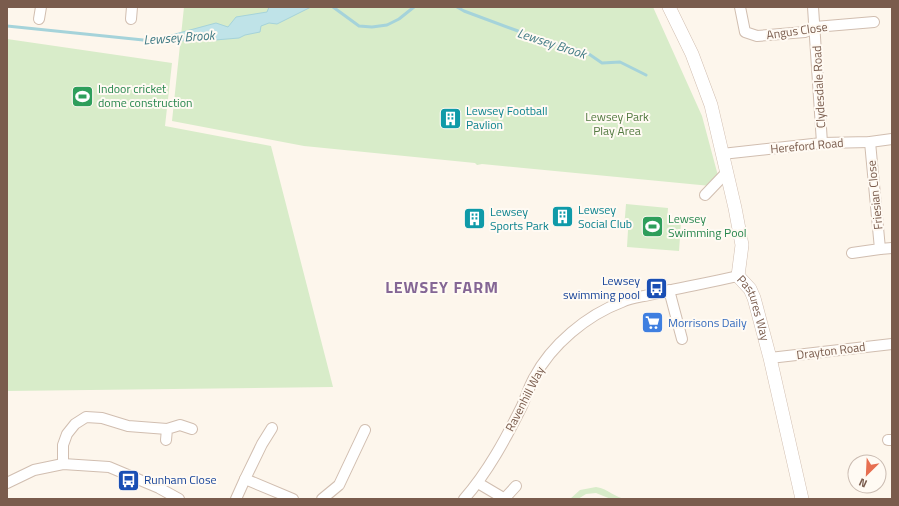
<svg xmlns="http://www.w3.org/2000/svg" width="899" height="506" viewBox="0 0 899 506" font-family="'Titillium Web',sans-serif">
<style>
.green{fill:#d8ecc9}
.water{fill:#bfe3e8;stroke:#a5d3da}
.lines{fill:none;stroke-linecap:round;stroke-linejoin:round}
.stream{stroke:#a5d3da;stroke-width:3}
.minor-casing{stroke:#d1beb0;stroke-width:12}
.tertiary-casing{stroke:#d1beb0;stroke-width:14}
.minor{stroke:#fff;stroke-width:10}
.tertiary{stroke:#fff;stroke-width:13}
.labels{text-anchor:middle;stroke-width:4;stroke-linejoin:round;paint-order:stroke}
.street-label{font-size:12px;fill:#7a5c4d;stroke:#fffaf3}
.leisure-label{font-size:12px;fill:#27864d;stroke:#fffaf3;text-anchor:start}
.culture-label{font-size:12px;fill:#0d838f;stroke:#fffaf3;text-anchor:start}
.park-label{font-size:12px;fill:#537a41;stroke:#fffaf3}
.transit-label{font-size:12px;fill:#164399;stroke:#fffaf3;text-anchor:end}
.shop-label{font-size:12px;fill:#366cbe;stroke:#fffaf3;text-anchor:start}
.water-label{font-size:13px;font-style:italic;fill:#437c86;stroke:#fffaf3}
.district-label{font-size:16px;font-weight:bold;letter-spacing:1px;fill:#846695;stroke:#fffaf3}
</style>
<rect width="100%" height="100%" fill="#fdf6ec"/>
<g class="green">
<polygon points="184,7 653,7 702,116 721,187 482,164 477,165 475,163 304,146 172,121"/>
<polygon points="7,39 172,63 165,126 271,146 333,387 7,391"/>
<polygon points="626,204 668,208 667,222 681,223 679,251 627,247 628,230 624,229"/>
<path d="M596,487C609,489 615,498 626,499H611L596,493L586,494L578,499H570L580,490Z"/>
</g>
<polygon class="water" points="269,7 311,7 277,24 269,23 261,26 260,32 245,35 239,38 215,40 201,39 172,42 149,41 216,23 228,27 236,17 267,12"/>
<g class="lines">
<g class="stream">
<polyline points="333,7 359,26 372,27 387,25 399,19 414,7"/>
<polyline points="457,7 464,11 518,31 525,35 586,52 602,63 620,62 646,75"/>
<polyline points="7,26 153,41"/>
</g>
<defs>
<g id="minor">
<polyline points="740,7 745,32 757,36 805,32 815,27 874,22"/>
<polyline points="813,7 822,143"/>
<polyline points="39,19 41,7"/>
<polyline points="131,19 132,7"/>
<polyline points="722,154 822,143 870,142 892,139"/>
<polyline points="705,195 726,173"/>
<polyline points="880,249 892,248"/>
<polyline points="852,253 880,249 870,142"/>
<polyline points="669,290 682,339"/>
<polyline points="770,358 892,344"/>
<polyline points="166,440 167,429 180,425 192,429"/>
<polyline points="888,440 892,440"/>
<polyline points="63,464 63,445 67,434 75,424 86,417 102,418 128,426 167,429"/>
<polyline points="245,479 262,444 272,428"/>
<polyline points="7,483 34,470 63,464 109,467 159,488 179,499"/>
<polyline points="478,483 505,499"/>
<polyline points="505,498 516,486"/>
<polyline points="236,499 245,479 293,499"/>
<polyline points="322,499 339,485 365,430"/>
<path d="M464,499C488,472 506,438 522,406C526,397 529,387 534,378C551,345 587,315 622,302C630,298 640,297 649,295C678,288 708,283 738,276"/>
</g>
<g id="tertiary">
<path id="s1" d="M669,7L692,54L711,105L735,208L742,245L738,276L750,289L754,298L770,358L802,499"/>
</g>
</defs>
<use href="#minor" class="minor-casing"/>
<use href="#tertiary" class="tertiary-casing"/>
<use href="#minor" class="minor"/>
<use href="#tertiary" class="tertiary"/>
</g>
<defs>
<symbol id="stadium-square" viewBox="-11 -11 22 22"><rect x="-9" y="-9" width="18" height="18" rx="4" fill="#2e9e5b" stroke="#fffaf3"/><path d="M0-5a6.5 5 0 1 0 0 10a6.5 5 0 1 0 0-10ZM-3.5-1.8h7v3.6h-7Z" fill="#fff"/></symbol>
<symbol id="building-square" viewBox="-11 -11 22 22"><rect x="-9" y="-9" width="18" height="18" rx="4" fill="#0f9aa8" stroke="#fffaf3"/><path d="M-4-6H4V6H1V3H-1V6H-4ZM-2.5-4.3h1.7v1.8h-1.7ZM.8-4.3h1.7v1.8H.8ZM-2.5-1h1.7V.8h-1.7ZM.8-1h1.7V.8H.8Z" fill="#fff"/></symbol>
<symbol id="bus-square" viewBox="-11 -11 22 22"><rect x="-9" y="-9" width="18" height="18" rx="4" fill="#1a4fb4" stroke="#fffaf3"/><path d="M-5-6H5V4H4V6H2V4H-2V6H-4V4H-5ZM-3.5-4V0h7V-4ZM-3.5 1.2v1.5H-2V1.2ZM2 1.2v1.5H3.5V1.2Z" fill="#fff"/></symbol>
<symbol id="supermarket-square" viewBox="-11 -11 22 22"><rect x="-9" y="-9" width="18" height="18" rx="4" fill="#3f7fe0" stroke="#fffaf3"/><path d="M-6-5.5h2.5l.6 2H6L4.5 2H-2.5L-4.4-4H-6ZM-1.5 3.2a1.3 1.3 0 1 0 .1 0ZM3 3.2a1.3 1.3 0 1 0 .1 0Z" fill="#fff"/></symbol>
</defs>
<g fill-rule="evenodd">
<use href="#stadium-square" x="70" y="84" width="25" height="25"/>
<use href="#building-square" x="438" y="106" width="25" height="25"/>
<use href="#building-square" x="550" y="204" width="25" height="25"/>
<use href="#building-square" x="462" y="206" width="25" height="25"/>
<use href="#stadium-square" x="640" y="214" width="25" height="25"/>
<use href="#bus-square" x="644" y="276" width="25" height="25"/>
<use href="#supermarket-square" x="640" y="310" width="25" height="25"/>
<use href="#bus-square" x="116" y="468" width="25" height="25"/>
</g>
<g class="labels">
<g class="street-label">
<text transform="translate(797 31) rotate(-8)" y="4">Angus Close</text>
<text transform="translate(819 87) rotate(-93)" y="4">Clydesdale Road</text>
<text transform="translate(807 146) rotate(-5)" y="4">Hereford Road</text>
<text transform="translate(875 195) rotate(-96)" y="4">Friesian Close</text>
<text dy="4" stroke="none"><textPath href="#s1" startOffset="318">Pastures Way</textPath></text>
<text transform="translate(831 351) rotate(-7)" y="4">Drayton Road</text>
<text transform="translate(525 399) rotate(-63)" y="4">Ravenhill Way</text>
</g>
<g class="leisure-label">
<text x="98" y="93">Indoor cricket<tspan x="98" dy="14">dome construction</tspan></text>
<text x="668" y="223">Lewsey<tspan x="668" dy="14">Swimming Pool</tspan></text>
</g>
<g class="culture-label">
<text x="466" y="115">Lewsey Football<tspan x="466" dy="14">Pavlion</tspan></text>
<text x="578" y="214">Lewsey<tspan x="578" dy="14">Social Club</tspan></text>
<text x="490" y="216">Lewsey<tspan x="490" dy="14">Sports Park</tspan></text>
</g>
<g class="park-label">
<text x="617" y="121">Lewsey Park<tspan x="617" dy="14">Play Area</tspan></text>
</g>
<g class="transit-label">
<text x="640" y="285">Lewsey<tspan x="640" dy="14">swimming pool</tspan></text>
<text x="144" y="484" text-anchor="start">Runham Close</text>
</g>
<g class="shop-label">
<text x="668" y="327">Morrisons Daily</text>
</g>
<g class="water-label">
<text transform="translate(179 37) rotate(-4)" y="5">Lewsey Brook</text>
<text transform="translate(552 43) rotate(18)" y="5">Lewsey Brook</text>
</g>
<g class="district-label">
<text x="442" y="293">LEWSEY FARM</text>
</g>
</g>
<rect width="899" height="506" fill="none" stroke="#7a5c4d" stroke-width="16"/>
<g transform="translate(867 474) rotate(204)"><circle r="19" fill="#fffaf3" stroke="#cabbb1"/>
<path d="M0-3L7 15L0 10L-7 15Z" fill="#e76f51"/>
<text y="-6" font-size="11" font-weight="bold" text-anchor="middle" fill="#7a5c4d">N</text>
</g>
</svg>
